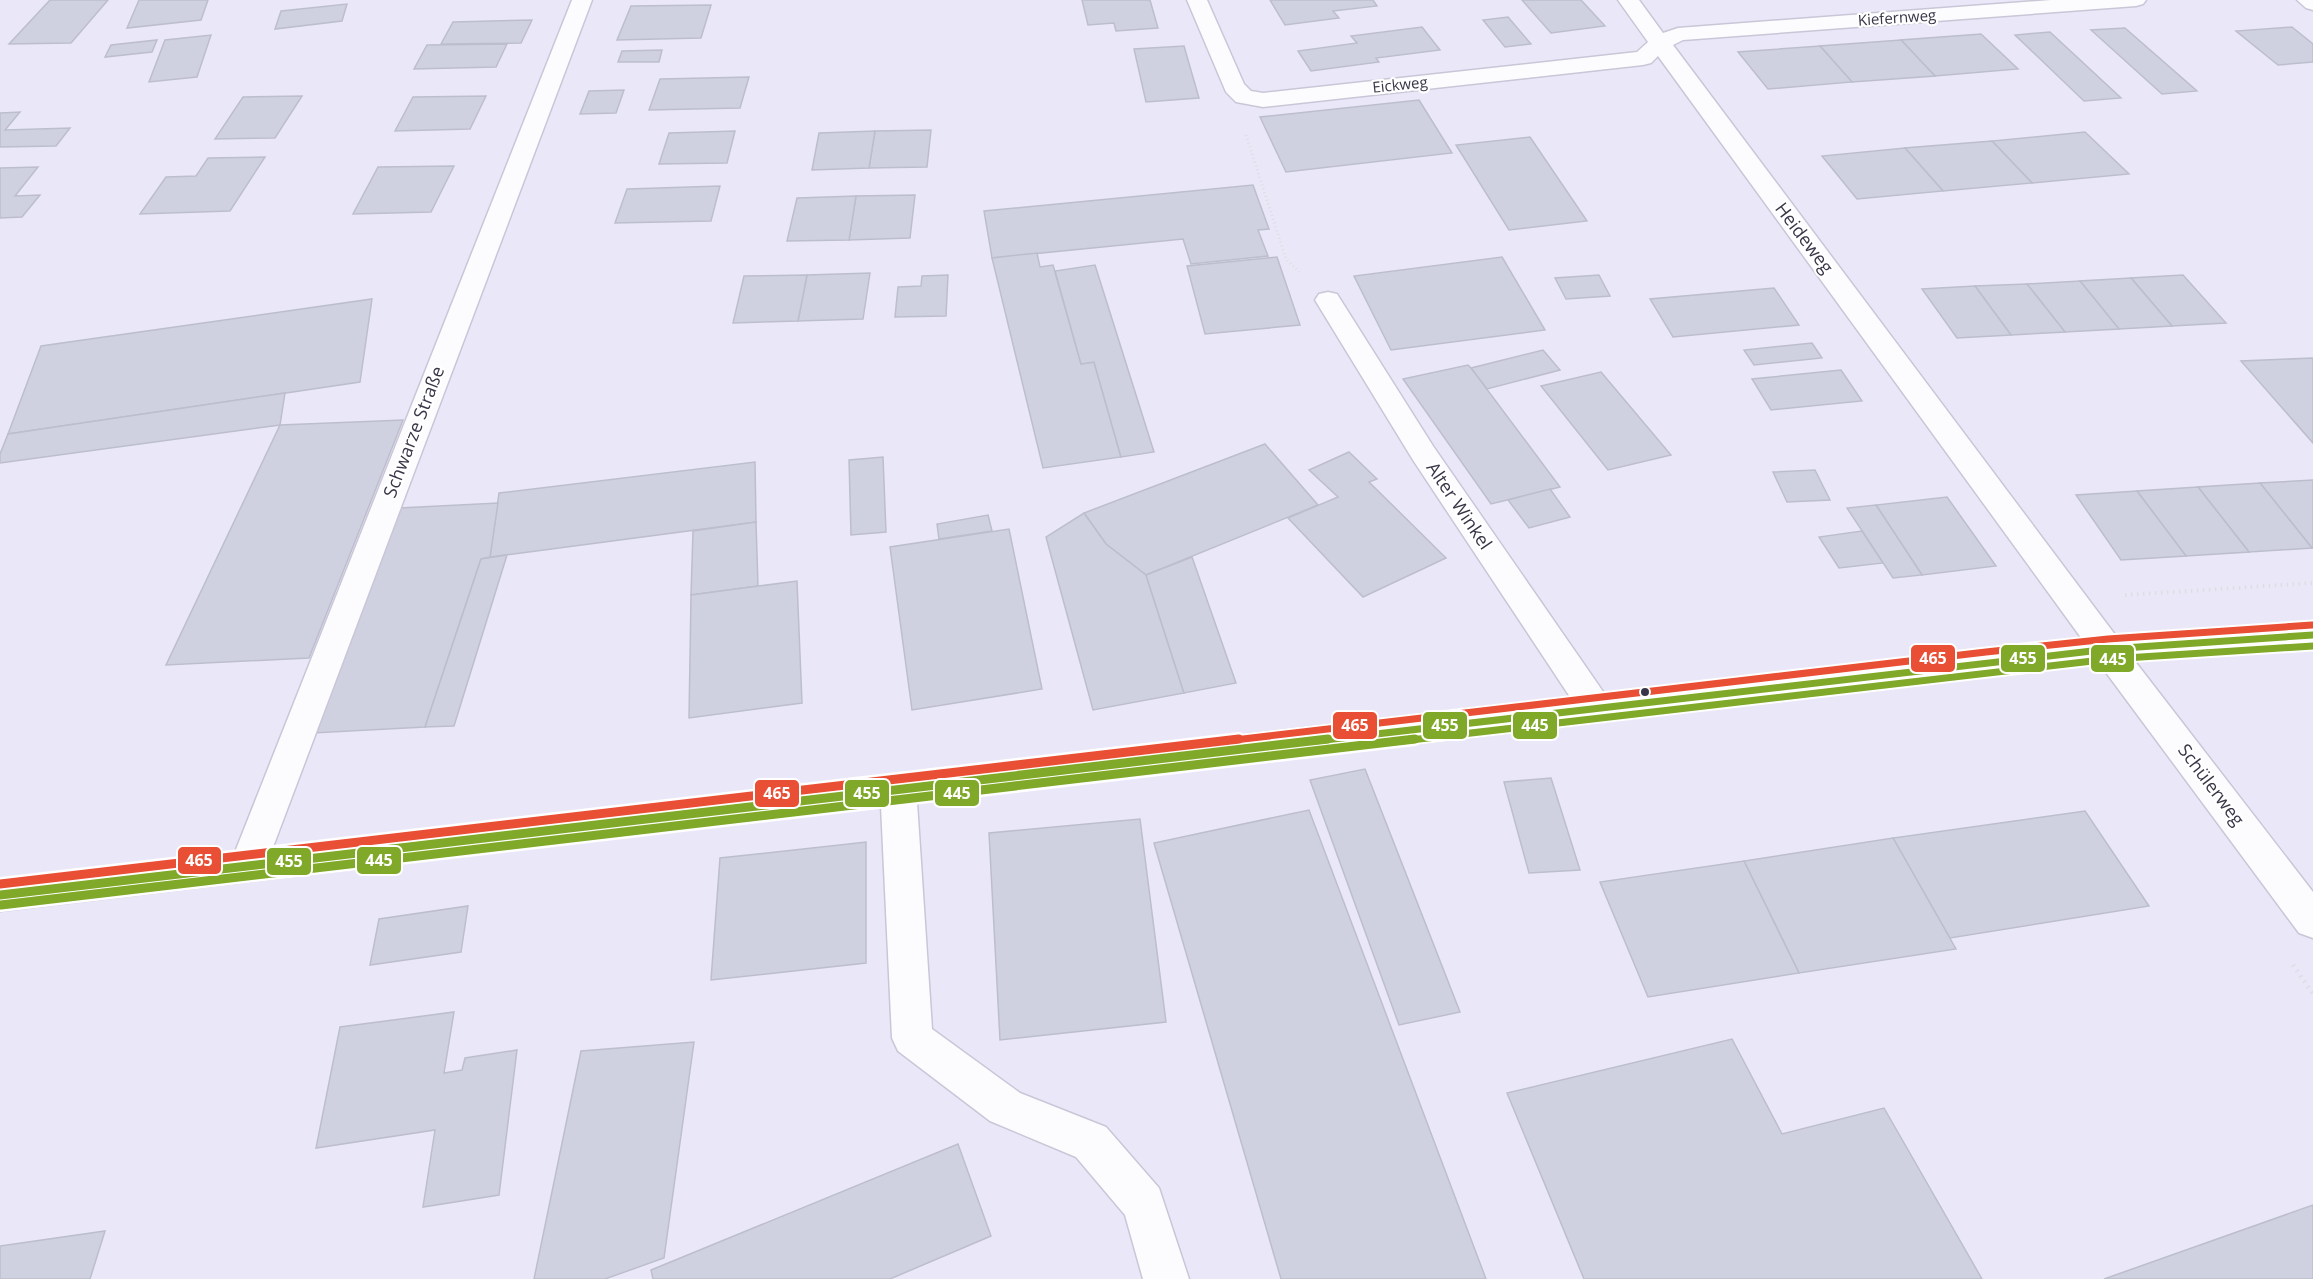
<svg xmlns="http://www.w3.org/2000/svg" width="2313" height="1279" viewBox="0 0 2313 1279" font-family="'Open Sans',sans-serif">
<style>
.building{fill:#cfd0e0;stroke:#bdbecd;stroke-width:1.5}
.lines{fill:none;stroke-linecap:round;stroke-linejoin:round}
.minor-casing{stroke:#c9c6d7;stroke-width:3}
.path-far2{stroke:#dddde2;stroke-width:3;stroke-dasharray:1 3;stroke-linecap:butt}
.path-far1{stroke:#dddde2;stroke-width:4;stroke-dasharray:1.5 4.5;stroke-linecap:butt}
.path{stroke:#dddde2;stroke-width:4.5;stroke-dasharray:1.5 5;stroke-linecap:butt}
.minor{fill:#fcfcfe;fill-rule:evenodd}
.bus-1-far1-casing{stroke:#fff;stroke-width:11}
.bus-1-casing{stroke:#fff;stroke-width:14}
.bus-2-far1-casing{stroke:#fff;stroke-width:11}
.bus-2-casing{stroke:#fff;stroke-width:14}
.bus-3-far1-casing{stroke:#fff;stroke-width:11}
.bus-3-casing{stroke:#fff;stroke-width:14}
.bus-1-far1{stroke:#80a929;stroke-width:7}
.bus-1{stroke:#80a929;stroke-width:9}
.bus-2-far1{stroke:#80a929;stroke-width:7}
.bus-2{stroke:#80a929;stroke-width:9}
.bus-3-far1{stroke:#e94f35;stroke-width:7}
.bus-3{stroke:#e94f35;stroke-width:9}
.bus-dot{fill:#393548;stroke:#fff;stroke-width:2}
.labels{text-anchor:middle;stroke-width:4.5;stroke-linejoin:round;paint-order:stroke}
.far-street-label{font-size:15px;fill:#393548;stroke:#fff}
.street-label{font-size:18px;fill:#393548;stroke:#fff}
.line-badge{stroke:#fff;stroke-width:2}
.badge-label{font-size:16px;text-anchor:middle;font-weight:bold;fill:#fff}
</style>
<rect width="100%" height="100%" fill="#eae8f8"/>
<g class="building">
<polygon points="50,0 108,0 71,43 9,44"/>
<polygon points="139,0 208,0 201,20 127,28"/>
<polygon points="1082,0 1150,0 1158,28 1116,31 1114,23 1088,25"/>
<polygon points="1270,0 1373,0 1377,6 1333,11 1339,18 1285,25"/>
<polygon points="1522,0 1581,0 1605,26 1551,33"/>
<polygon points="347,4 342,21 275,29 281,11"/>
<polygon points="711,5 701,38 617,40 631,6"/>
<polygon points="1508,17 1531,44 1505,47 1483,20"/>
<polygon points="532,20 521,43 441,44 453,22"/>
<polygon points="1422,27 1440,50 1376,58 1379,62 1311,71 1298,51 1357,43 1351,36"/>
<polygon points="2292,27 2313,44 2313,62 2278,65 2236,31"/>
<polygon points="2125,28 2197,91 2162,94 2091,30"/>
<polygon points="2050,32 2121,98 2084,101 2015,35"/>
<polygon points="1981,34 2018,69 1935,76 1901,40"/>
<polygon points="211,35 197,77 149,82 165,40"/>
<polygon points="157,40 152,52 105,57 111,45"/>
<polygon points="1901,40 1935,76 1852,82 1820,46"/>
<polygon points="507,44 496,67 414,69 427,45"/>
<polygon points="1184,46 1199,98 1146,102 1134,49"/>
<polygon points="1820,46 1852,82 1768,89 1738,52"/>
<polygon points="662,50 659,62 618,62 622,51"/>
<polygon points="749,77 740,108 649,110 660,79"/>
<polygon points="624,90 616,113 580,114 589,91"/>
<polygon points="302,96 275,138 215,139 243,97"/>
<polygon points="486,96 470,129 395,131 413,97"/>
<polygon points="1419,100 1452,153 1286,172 1260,117"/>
<polygon points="20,112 5,130 70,128 56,146 0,147 0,113"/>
<polygon points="931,130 927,167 869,168 875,131"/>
<polygon points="735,131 727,163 659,164 669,133"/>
<polygon points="875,131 869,168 812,170 819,133"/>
<polygon points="2085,132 2129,174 2032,183 1992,141"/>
<polygon points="1530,137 1587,221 1509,230 1456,145"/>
<polygon points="1992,141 2032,183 1943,191 1905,148"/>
<polygon points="1905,148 1943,191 1857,199 1822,156"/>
<polygon points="265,157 230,211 140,214 166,177 196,176 208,158"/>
<polygon points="454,166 431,212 353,214 378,167"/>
<polygon points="38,167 15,196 40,195 22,217 0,218 0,168"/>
<polygon points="1253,185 1269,229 1258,230 1268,256 1191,264 1183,239 992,258 984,211"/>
<polygon points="720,186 711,221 615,223 627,189"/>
<polygon points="915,195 910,238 849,240 856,196"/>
<polygon points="856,196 849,240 787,241 797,198"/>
<polygon points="1037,253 1040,267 1053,265 1081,364 1094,362 1121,457 1043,468 992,258"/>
<polygon points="1277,257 1300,325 1205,334 1187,266"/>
<polygon points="1502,257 1545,330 1391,350 1354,276"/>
<polygon points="1095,265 1154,452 1121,457 1094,362 1081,364 1055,271"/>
<polygon points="870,273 863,319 798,321 807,275"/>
<polygon points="807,275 798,321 733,323 744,276"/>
<polygon points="948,275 946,316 895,317 898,287 921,286 922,276"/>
<polygon points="1599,275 1610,296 1566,299 1555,278"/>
<polygon points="2183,275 2226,323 2172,326 2131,278"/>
<polygon points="2131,278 2172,326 2119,329 2080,281"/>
<polygon points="2080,281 2119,329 2065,332 2027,284"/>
<polygon points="2027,284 2065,332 2011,335 1975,286"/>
<polygon points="1975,286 2011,335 1957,338 1922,289"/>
<polygon points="1774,288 1799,325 1673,337 1650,299"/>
<polygon points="372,299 360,382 8,434 41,346"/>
<polygon points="1812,343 1822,358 1754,365 1744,350"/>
<polygon points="1543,350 1560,370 1487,389 1471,368"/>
<polygon points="2313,358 2313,443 2241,361"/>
<polygon points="1468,365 1471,368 1560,487 1491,504 1403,379"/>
<polygon points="1841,370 1862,401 1771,410 1752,379"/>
<polygon points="1601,372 1671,455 1608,470 1541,386"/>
<polygon points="285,393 280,425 0,463 0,454 8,434"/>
<polygon points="403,420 309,658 166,665 280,425"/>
<polygon points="1265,444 1318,505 1146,575 1106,544 1084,513"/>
<polygon points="1349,452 1377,479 1369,482 1446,558 1363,597 1288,518 1338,497 1309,470"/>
<polygon points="883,457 886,532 851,535 849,460"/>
<polygon points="755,462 756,522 490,557 499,493"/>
<polygon points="1815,470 1830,500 1787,502 1773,472"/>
<polygon points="2313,480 2313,548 2312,548 2260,483"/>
<polygon points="2260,483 2312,548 2249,552 2198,487"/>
<polygon points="2198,487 2249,552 2186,556 2137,491"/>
<polygon points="1550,489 1570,517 1529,528 1508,500"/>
<polygon points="2137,491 2186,556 2121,560 2076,495"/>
<polygon points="1947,497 1996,566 1922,575 1876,505"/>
<polygon points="498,503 490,557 481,559 425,727 313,733 399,508"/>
<polygon points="1876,505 1922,575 1893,578 1847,508"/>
<polygon points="1084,513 1106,544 1146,575 1184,693 1093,710 1046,537"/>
<polygon points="988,515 992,531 939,539 937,524"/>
<polygon points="756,522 758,586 691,595 693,531"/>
<polygon points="1009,529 1042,689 912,710 890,547"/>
<polygon points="1862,531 1883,563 1839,568 1819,537"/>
<polygon points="507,555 454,726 425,727 481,559"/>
<polygon points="1192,557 1236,683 1184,693 1146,575"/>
<polygon points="797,581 802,703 689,718 691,595"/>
<polygon points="1365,769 1460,1012 1399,1025 1310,780"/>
<polygon points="1551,778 1580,870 1529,873 1504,782"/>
<polygon points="1309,810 1486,1279 1281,1279 1154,843"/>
<polygon points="2085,811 2149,906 1950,938 1893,838"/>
<polygon points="1140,819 1166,1022 1000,1040 989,833"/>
<polygon points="1893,838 1956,949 1799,973 1744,861"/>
<polygon points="866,842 866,963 711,980 720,858"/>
<polygon points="1744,861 1799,973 1648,997 1600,882"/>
<polygon points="468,906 461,952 370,965 379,919"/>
<polygon points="454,1012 444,1073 462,1070 465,1058 517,1050 499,1195 423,1207 435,1130 316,1148 340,1027"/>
<polygon points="1732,1039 1782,1134 1884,1108 1982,1279 1584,1279 1507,1093"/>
<polygon points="694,1042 664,1258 605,1279 534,1279 581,1051"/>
<polygon points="958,1144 991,1236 890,1279 653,1279 651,1270"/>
<polygon points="2313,1205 2313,1279 2104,1279"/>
<polygon points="105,1231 90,1279 0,1279 0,1246"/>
</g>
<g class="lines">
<defs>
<g id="minor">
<polygon points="572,0 592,0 273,847 1570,697 1413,460 1315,300 1319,294 1328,292 1337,294 1433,446 1604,693 2082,639 1658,56 1651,63 1643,65 1263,107 1236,102 1226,92 1187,0 1207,0 1244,84 1251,91 1263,93 1637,52 1648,42 1618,0 1639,0 1663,33 1678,28 2051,0 2146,0 2143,4 2136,6 1683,40 1673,45 2116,636 2313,623 2313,647 2134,660 2313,892 2313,938 2299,933 2099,663 917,802 932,1029 1020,1093 1106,1127 1159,1188 1189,1279 1143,1279 1125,1215 1076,1157 990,1121 898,1051 892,1038 881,806 0,911 0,879 235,852"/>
<polygon points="2297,0 2313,0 2313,10 2306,8"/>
</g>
</defs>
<use href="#minor" class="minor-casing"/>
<polyline class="path-far2" points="1246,135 1286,259 1299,272"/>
<polyline class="path-far1" points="2125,595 2313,583"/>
<polyline class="path" points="2293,965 2313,994"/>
<use href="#minor" class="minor"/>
<defs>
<polyline id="bus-1-far1" points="1316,741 2109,649 2313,635"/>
<polyline id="bus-1" points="0,895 1328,739"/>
<polyline id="bus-2-far1" points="1402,741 2110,659 2313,646"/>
<polyline id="bus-2" points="1,905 1415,739"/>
<polyline id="bus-3-far1" points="1226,741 1986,652 2108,639 2312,625"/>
<polyline id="bus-3" points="0,884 1239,739"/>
</defs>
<use href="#bus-1-far1" class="bus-1-far1-casing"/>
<use href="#bus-1" class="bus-1-casing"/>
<use href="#bus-2-far1" class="bus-2-far1-casing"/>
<use href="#bus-2" class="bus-2-casing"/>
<use href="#bus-3-far1" class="bus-3-far1-casing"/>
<use href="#bus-3" class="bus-3-casing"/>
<use href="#bus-1-far1" class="bus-1-far1"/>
<use href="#bus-1" class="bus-1"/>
<use href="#bus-2-far1" class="bus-2-far1"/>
<use href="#bus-2" class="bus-2"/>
<use href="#bus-3-far1" class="bus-3-far1"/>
<use href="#bus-3" class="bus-3"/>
</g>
<circle class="bus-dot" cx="1645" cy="692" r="5"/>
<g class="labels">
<g class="far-street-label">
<text transform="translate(1897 18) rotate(-4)" y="5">Kiefernweg</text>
<text transform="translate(1400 85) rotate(-6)" y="5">Eickweg</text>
</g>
<g class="street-label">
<text transform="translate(1804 238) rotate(53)" y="6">Heideweg</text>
<text transform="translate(414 432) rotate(-69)" y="6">Schwarze Straße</text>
<text transform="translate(1459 506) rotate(56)" y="6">Alter Winkel</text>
<text transform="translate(2211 785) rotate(53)" y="6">Schülerweg</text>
</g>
</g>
<g class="line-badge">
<rect x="2000" y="644" width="46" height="29" rx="6" fill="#80a929"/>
<rect x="1910" y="644" width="46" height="29" rx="6" fill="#e94f35"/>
<rect x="2090" y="644" width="45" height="29" rx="6" fill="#80a929"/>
<rect x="1512" y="711" width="46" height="29" rx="6" fill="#80a929"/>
<rect x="1422" y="711" width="46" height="29" rx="6" fill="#80a929"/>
<rect x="1332" y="711" width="46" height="29" rx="6" fill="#e94f35"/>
<rect x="934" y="779" width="46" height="28" rx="6" fill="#80a929"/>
<rect x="754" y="779" width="46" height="29" rx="6" fill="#e94f35"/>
<rect x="844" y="779" width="46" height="29" rx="6" fill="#80a929"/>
<rect x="356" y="846" width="46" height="29" rx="6" fill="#80a929"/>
<rect x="177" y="846" width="45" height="29" rx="6" fill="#e94f35"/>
<rect x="266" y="847" width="46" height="29" rx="6" fill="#80a929"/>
</g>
<g class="badge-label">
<text x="2023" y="664">455</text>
<text x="1933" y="664">465</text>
<text x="2113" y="665">445</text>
<text x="1535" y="731">445</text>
<text x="1445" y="731">455</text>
<text x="1355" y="731">465</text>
<text x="957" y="799">445</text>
<text x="777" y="799">465</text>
<text x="867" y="799">455</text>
<text x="379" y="866">445</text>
<text x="199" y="866">465</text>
<text x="289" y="867">455</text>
</g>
</svg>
